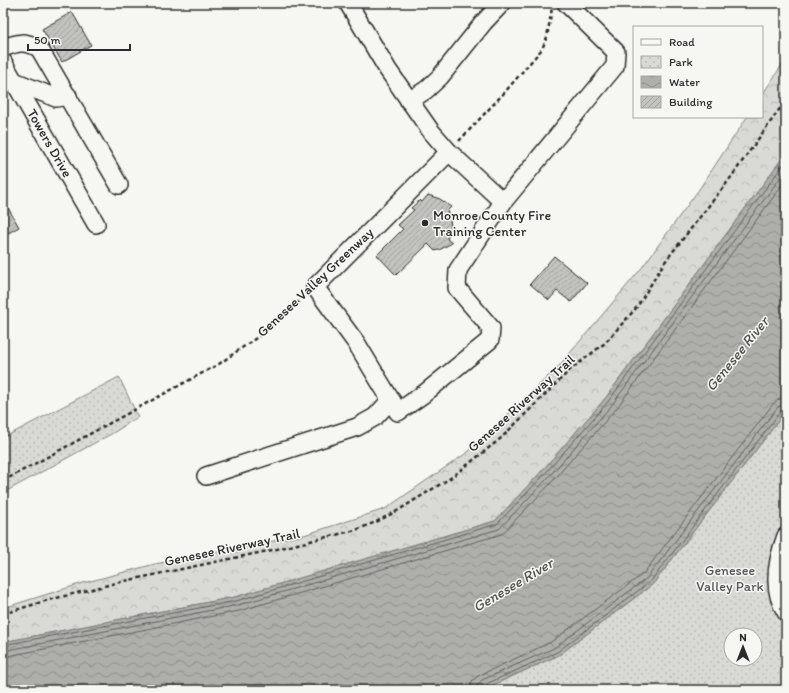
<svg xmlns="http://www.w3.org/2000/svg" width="789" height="693" viewBox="0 0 789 693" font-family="Itim,sans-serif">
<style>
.forest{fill:url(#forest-crowns);stroke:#828280}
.park{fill:url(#park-dots);stroke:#828280;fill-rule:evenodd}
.water{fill:url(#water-waves);stroke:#7a7a78}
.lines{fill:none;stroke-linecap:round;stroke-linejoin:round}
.shore{stroke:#5f5f5e;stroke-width:1}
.building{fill:url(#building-hatch);stroke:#2b2b2b}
.minor-casing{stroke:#2b2b2b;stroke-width:20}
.path{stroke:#2b2b2b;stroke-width:2.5;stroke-dasharray:4 3;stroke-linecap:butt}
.minor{stroke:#f6f6f2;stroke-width:17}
.poi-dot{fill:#2b2b2b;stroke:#f6f6f2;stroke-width:1.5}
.labels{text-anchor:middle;stroke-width:3;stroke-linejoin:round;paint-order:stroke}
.street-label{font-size:14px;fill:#2b2b2b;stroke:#f6f6f2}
.poi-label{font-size:14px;fill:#2b2b2b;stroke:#f6f6f2;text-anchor:start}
.park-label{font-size:14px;fill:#565656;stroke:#f6f6f2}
.water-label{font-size:15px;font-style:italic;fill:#525251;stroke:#f6f6f2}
</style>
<defs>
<pattern id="forest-crowns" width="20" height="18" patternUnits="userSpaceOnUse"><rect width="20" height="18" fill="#d9d9d5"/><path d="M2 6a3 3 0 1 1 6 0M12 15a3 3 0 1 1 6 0" fill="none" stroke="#babab7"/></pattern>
<pattern id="park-dots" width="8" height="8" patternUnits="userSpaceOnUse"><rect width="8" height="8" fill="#d9d9d5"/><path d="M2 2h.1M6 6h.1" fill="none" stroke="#babab7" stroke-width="1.8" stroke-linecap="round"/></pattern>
<pattern id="water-waves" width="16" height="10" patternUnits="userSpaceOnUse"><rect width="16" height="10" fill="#aeaeab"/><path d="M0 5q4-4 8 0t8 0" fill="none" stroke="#8e8e8b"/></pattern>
<pattern id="building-hatch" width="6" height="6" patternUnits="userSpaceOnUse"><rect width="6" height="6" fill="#c3c3c0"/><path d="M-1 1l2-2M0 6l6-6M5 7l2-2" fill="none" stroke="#9f9f9c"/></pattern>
</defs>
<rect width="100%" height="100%" fill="#f6f6f2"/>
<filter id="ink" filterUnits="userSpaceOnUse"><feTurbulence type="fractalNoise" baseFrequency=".025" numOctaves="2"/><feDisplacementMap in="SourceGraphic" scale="8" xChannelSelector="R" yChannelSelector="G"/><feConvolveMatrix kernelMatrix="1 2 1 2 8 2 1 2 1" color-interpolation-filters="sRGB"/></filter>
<g filter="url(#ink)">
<polygon class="forest" points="786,59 786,153 604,400 539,474 495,521 235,597 3,642 3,608 83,583 155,564 304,535 385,509 468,452 559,366 641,269 700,188 747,117 762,117 762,95"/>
<g class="park">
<polygon points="119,377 138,417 113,433 3,493 3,438"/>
<path d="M786,411V690H482L559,655L653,584ZM731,635H755V659H731Z"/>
</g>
<polygon class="water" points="786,153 786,411 653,584 559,655 482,690 3,690 3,642 235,597 495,521 539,474 604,400"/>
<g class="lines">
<g class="shore">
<polyline points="3,645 236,601 497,524 542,477 607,403 786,161"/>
<polyline points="3,651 238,605 499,529 546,480 611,406 786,170"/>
<polyline points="3,657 239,611 502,534 550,484 616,409 786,180"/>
<polyline points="470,690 472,681 478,676 551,642 643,574 773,404 779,399 786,398"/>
<polyline points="476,690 478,684 482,680 554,648 647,578 777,408 781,405 786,404"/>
<polyline points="481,690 482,687 484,685 557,652 651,581 781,411 786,409"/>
</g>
</g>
<g class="building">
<polygon points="72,12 91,45 62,62 42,29"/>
<polygon points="428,195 440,199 451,207 447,211 450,217 451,230 447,239 452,243 441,249 435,251 428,244 396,275 377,255 403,229 398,225 414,210 411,208 420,200 422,202"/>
<polygon points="3,199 19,227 3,236"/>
<polygon points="554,256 587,283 571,302 557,291 549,300 530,284"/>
</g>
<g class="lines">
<defs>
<g id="minor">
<polyline points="348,3 388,70 430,130 449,152 503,202"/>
<path d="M3,48C19,42 24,41 39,48L119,185"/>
<polyline points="3,62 96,224"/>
<polyline points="14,81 56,98 68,96"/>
<polyline points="409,101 426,90 440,77 484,22 502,3"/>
<polyline points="449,152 315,287 357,344 398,412 425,393 490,340 491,328 457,288 458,270 503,202 615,66 616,52 566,3"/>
<polyline points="206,476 357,427 375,417 387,404 392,401"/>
<path d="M786,536C777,560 771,589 786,612"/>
</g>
</defs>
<use href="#minor" class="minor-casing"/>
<g class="path">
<polyline points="459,141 504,93 542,49 547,37 552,8"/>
<polyline points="3,481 219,364 259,336 305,296"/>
<polyline points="3,614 45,601 120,582 277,549 356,530 376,522 397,511 452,477 500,439 570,370 605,343 637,307 664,263 729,180 786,100"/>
</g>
<use href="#minor" class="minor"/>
</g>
</g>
<circle class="poi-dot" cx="425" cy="223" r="4"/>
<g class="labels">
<g class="street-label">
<text transform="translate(50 143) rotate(60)" y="5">Towers Drive</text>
<text transform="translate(315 282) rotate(-43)" y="5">Genesee Valley Greenway</text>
<text transform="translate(521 403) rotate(-42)" y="5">Genesee Riverway Trail</text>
<text transform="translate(232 547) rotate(-12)" y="5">Genesee Riverway Trail</text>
</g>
<g class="poi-label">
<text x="433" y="220">Monroe County Fire<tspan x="433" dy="16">Training Center</tspan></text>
</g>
<g class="park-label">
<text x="730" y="575">Genesee<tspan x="730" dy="16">Valley Park</tspan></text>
</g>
<g class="water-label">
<text transform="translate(737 354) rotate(-51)" y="5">Genesee River</text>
<text transform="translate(513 585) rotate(-31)" y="5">Genesee River</text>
</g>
</g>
<rect width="789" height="693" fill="none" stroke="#f6f6f2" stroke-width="16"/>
<rect x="8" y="8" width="773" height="677" fill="none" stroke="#2b2b2b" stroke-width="1.5" filter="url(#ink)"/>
<rect x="633" y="26" width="130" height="92" fill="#f6f6f2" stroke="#a5a5a2"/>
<rect x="641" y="39" width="20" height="6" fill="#f6f6f2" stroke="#a5a5a2"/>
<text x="669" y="46" font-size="12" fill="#2b2b2b">Road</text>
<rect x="641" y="56" width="20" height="12" fill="url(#park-dots)" stroke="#a5a5a2"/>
<text x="669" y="66" font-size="12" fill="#2b2b2b">Park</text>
<rect x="641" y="76" width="20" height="12" fill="url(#water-waves)" stroke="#a5a5a2"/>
<text x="669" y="86" font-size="12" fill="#2b2b2b">Water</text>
<rect x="641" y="96" width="20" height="12" fill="url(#building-hatch)" stroke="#a5a5a2"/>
<text x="669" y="106" font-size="12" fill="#2b2b2b">Building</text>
<g transform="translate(743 647)"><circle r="19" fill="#f6f6f2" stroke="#a5a5a2"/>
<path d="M0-3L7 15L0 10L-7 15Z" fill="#2b2b2b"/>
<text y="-6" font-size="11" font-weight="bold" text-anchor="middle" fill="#2b2b2b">N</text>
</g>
<path d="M28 44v6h102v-6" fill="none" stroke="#2b2b2b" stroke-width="2"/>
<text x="34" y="44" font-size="12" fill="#2b2b2b" stroke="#f6f6f2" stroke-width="3" paint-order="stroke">50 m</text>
</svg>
